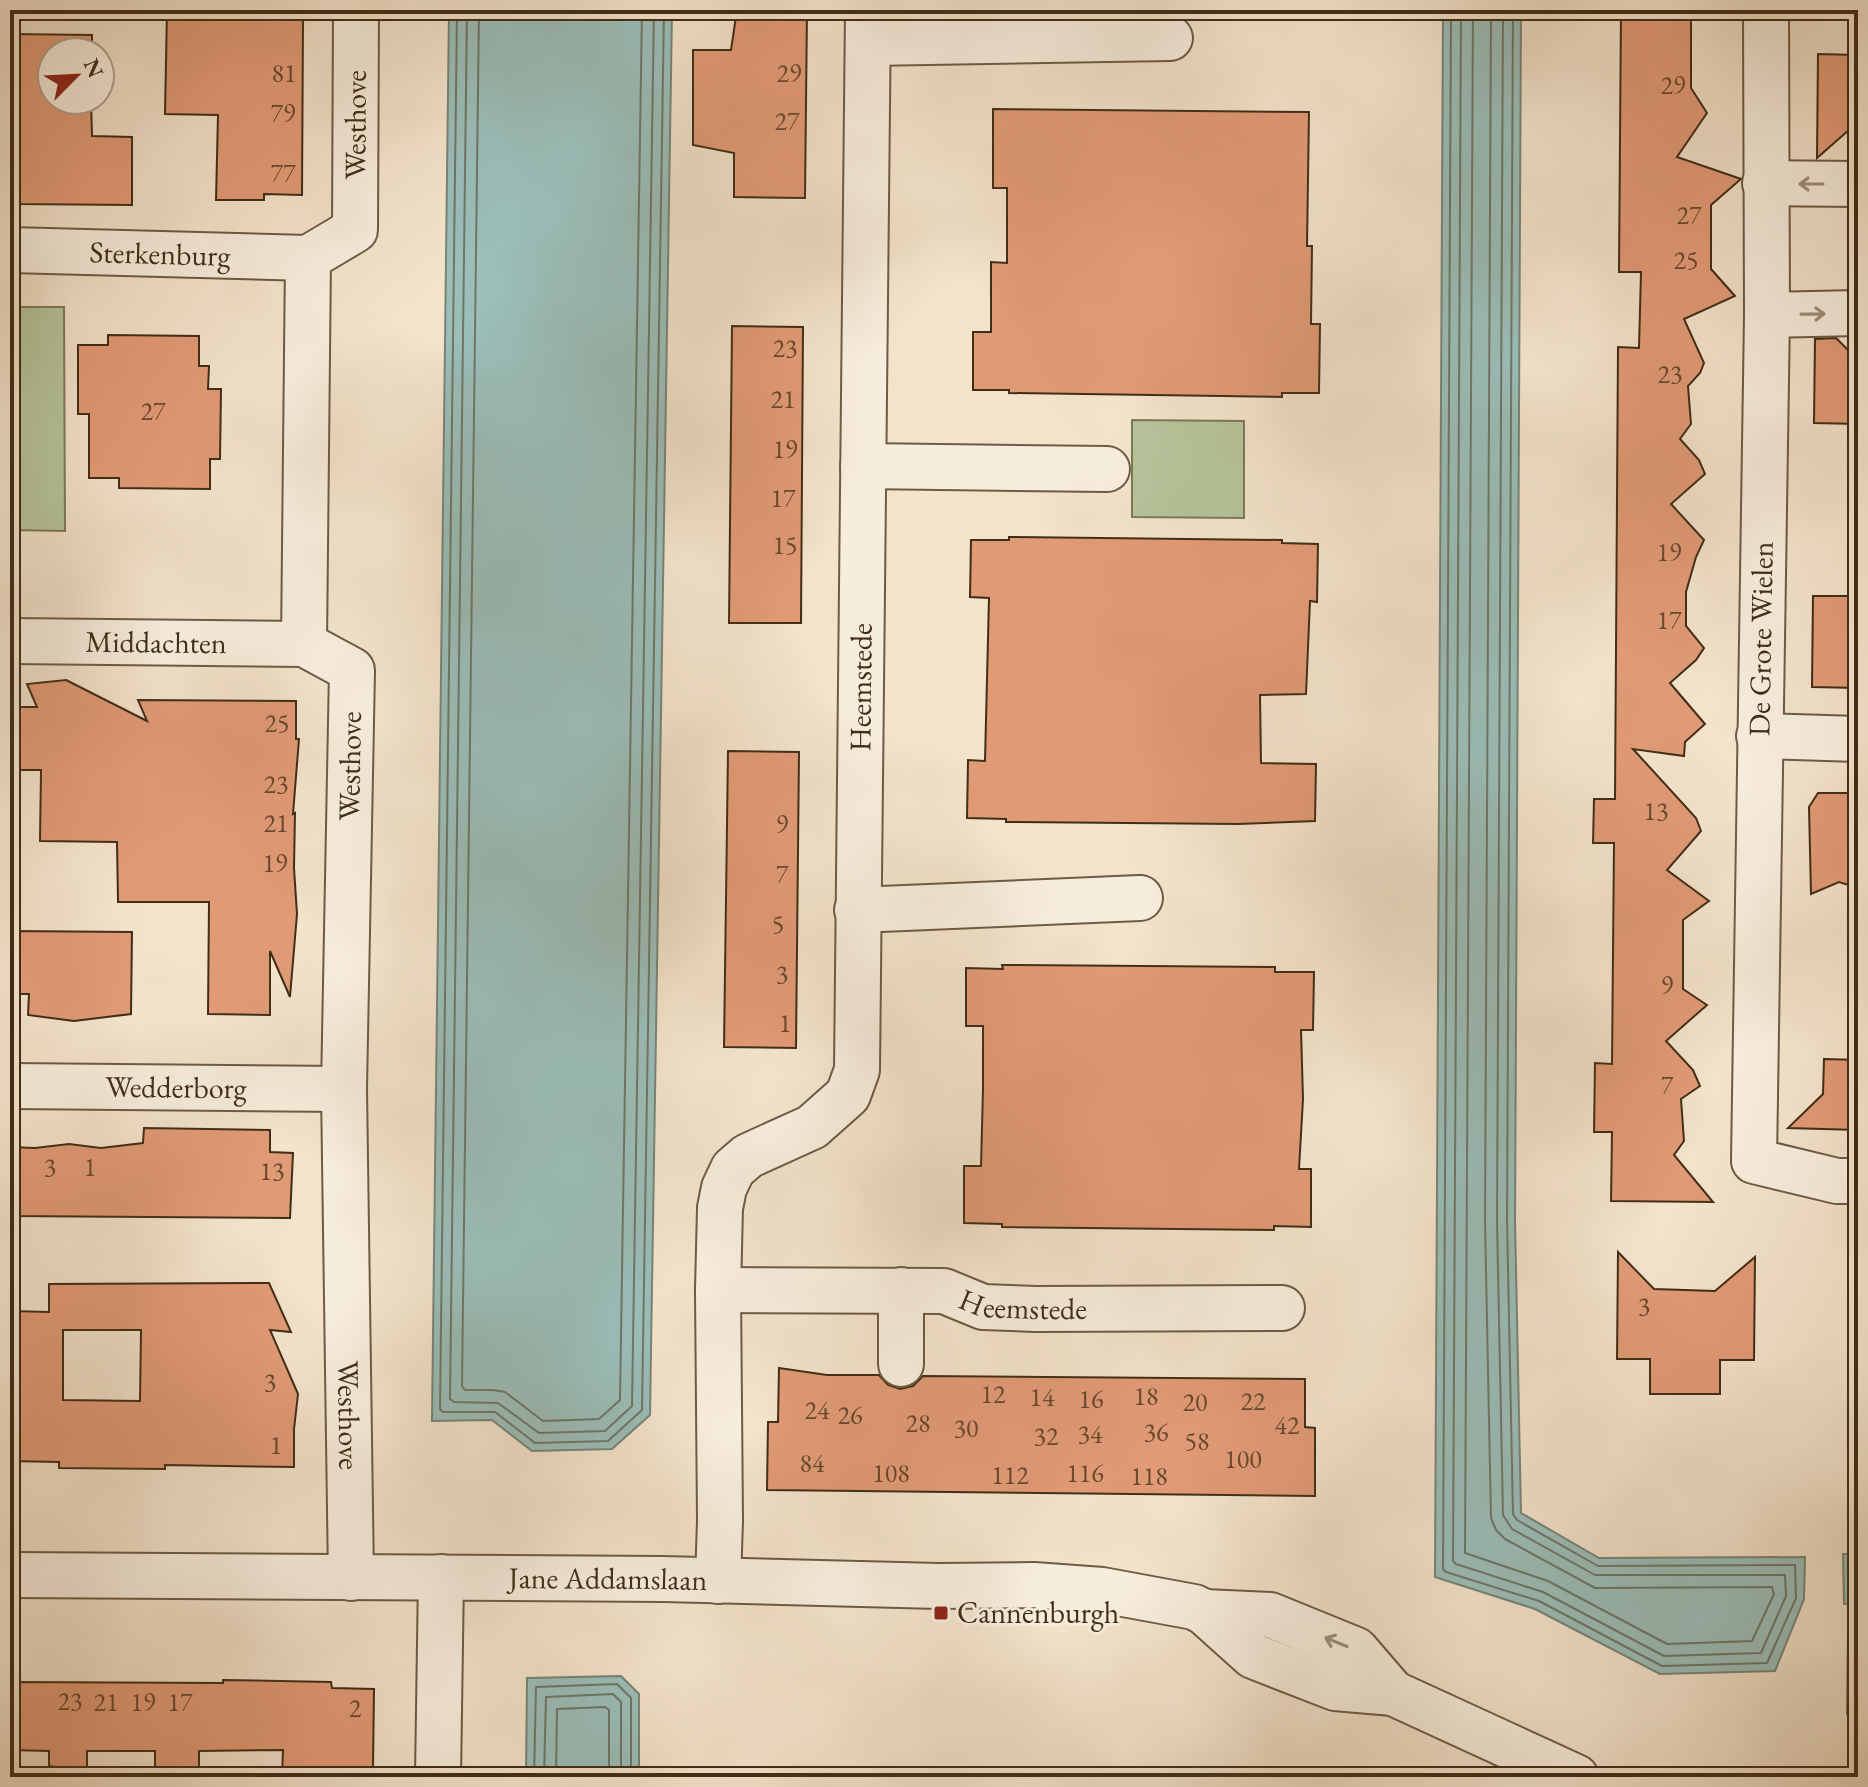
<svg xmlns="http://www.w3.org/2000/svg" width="1868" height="1787" viewBox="0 0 1868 1787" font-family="'EB Garamond',serif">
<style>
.green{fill:#b6c49b;stroke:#7b7959;stroke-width:2}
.water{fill:#9bbeb9;stroke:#778478;stroke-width:2}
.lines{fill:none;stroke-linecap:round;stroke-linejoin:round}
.shore{stroke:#6e7668;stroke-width:2}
.building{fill:#e19a76;stroke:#402e17;stroke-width:2;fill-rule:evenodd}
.minor-casing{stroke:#6d5b44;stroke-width:48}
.minor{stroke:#f7eddd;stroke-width:44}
.oneway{stroke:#9c8e7a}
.poi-dot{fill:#8f2418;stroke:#f7eddd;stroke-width:3}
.labels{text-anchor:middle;stroke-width:6;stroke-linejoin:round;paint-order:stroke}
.number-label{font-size:26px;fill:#68492f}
.street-label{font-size:30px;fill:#402e17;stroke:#f7eddd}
.poi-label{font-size:30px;fill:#402e17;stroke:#f7eddd;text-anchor:start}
</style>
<rect width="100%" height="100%" fill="#f3e3cb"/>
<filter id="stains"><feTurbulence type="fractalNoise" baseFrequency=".0025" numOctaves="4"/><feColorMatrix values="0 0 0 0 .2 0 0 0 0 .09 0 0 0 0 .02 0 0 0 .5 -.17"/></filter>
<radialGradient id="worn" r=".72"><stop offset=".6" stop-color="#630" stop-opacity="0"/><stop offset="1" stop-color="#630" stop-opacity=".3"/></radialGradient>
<g class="green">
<polygon points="10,307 64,307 65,531 10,530"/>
<polygon points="1132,420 1244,421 1244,518 1132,517"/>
<polygon points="1853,1212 1858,1212 1858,1714 1847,1714"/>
</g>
<g class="water">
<polygon points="449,10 672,10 650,1415 612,1449 532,1451 492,1420 432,1421"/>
<polygon points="1443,10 1521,10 1515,1221 1521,1513 1599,1558 1805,1557 1804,1599 1775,1671 1660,1674 1535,1609 1435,1577"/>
<polygon points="1843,1554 1858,1554 1858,1603 1844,1604"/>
<polygon points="621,1676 639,1694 639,1777 526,1777 527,1678"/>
</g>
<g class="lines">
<g class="shore">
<polyline points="457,10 440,1409 443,1412 495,1412 535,1443 608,1441 642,1410 664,10"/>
<polyline points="467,10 450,1399 454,1402 498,1403 539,1433 605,1431 632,1406 654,10"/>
<polyline points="479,10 462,1386 465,1390 493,1390 505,1392 543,1421 599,1419 620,1400 642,10"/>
<polyline points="1451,10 1443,1569 1446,1572 1539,1601 1662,1666 1767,1663 1796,1598 1795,1565 1598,1566 1517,1520 1513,1514 1507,1221 1513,10"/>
<polyline points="1461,10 1453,1561 1456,1564 1543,1592 1664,1656 1761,1653 1786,1596 1785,1575 1595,1575 1512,1529 1503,1515 1497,1221 1503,10"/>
<polyline points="1473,10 1465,1553 1548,1581 1667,1644 1752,1641 1774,1594 1772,1587 1595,1588 1505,1539 1496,1530 1491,1518 1485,1221 1491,10"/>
<polyline points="534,1777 536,1687 617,1684 631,1698 631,1777"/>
<polyline points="544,1777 546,1697 613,1694 621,1702 621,1777"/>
<polyline points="556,1777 557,1709 605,1707 609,1710 609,1777"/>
</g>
</g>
<g class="building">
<polygon points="167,10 298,10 298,18 303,18 302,195 264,194 264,200 216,200 218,115 165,114"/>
<polygon points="737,10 807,10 805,198 734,197 734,153 693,145 693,50 731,50"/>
<polygon points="1621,10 1691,10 1691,88 1707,113 1677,157 1741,179 1711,205 1711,269 1735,296 1684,319 1704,363 1700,373 1688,386 1691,424 1680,439 1699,460 1705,474 1671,504 1704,540 1696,557 1686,592 1686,626 1704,648 1696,660 1670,683 1705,724 1685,742 1684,756 1633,749 1696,818 1701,831 1667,870 1709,901 1683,920 1683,989 1707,1005 1666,1041 1693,1070 1700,1086 1681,1099 1684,1141 1674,1155 1713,1202 1611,1201 1612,1132 1594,1132 1595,1063 1612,1064 1614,843 1593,843 1594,799 1615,799 1618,347 1639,348 1641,272 1619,272"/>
<polygon points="10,34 92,35 92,52 52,52 52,100 91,100 92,136 132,137 132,205 18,204 18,198 10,198"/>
<polygon points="1818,54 1858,55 1858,122 1817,158"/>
<polygon points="993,109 1309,112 1307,246 1312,246 1311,324 1320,324 1319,393 1282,393 1282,397 1009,393 1009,390 973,390 973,332 991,332 991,262 1007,263 1007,188 993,188"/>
<polygon points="732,326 803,327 801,623 729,623"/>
<polygon points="108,335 199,336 199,366 209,366 208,389 221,389 220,459 210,459 210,489 119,488 119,478 89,478 89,414 78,414 78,345 108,345"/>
<polygon points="1836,338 1858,360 1858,424 1814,423 1815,339"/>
<polygon points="1009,537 1282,540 1282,543 1318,544 1317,602 1310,601 1306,694 1260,695 1261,763 1316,764 1315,821 1238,824 1006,822 1006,819 967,818 968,760 985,761 989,598 970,597 971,540 1009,540"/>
<polygon points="1813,596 1858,596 1858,688 1812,687"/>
<polygon points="66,680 147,721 138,700 296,701 296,739 299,739 293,814 295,813 294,868 297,914 290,997 270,951 270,1015 208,1014 209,902 118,902 117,842 40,841 41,770 10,770 10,707 37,707 27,684"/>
<polygon points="728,751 799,752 796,1048 724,1047"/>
<polygon points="1818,793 1858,793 1858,888 1839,882 1811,894 1809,807"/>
<polygon points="10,931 132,932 131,1014 74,1021 28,1015 29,994 10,994"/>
<polygon points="1002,965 1275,967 1275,972 1314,972 1313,1030 1301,1030 1303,1099 1299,1169 1311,1169 1311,1227 1274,1226 1274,1230 1178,1229 1002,1227 1002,1224 964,1223 964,1166 981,1166 983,1089 983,1026 966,1026 966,968 1003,969"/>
<polygon points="1824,1059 1858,1060 1858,1130 1788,1128 1823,1094"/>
<polygon points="144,1128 270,1130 270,1152 293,1153 290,1218 10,1216 10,1147 35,1148 69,1144 101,1148 143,1143"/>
<polygon points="1618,1252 1654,1289 1715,1291 1755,1257 1754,1360 1720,1360 1720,1394 1650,1394 1650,1359 1617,1359"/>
<path d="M269,1283L291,1332L270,1330L298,1394L294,1429V1467L165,1465V1469L59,1468V1462L10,1461V1311L49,1312V1284ZM63,1330H141L140,1401L63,1400Z"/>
<polygon points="779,1368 827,1375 879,1375 888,1385 900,1389 913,1386 923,1376 1305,1379 1305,1427 1315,1428 1315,1496 767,1490 768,1422 778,1422"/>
<polygon points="223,1680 331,1682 332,1688 374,1689 373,1768 368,1769 367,1777 282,1777 283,1750 199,1751 199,1768 155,1768 155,1751 87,1751 87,1767 68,1769 49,1766 49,1751 10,1750 10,1682 223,1683"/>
</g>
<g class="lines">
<defs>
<g id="minor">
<polyline points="1766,10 1767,315 1754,1161 1837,1181 1858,1181"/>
<polyline points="868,43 1170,38"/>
<polyline points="1765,183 1858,184"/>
<path id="s1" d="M10,250L308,258"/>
<polyline points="1767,315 1858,313"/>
<polyline points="863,466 1107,469"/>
<path id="s2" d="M10,641L304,644L352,670L344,1089L351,1578"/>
<path id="s3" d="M304,644L308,258L355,230L356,10"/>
<polyline points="1759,736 1858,739"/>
<polyline points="857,910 1140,898"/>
<path id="s4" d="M10,1086L344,1089"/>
<path id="s5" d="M718,1290L944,1291L983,1307L1036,1309L1282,1308"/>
<polyline points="901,1290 901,1364"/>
<path id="s6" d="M10,1575L663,1579L939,1586L1034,1585L1102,1590L1194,1607L1204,1612L1253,1656L1335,1688L1393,1693L1576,1777"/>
<path id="s7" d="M718,1581L720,1521L718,1290L720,1208L724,1188L733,1169L748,1156L812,1127L848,1095L857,1070L868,10"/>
<polyline points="1204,1612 1270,1615 1356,1650 1393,1693"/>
<polyline points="438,1777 441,1577"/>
</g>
</defs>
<use href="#minor" class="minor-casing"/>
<use href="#minor" class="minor"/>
</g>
<defs><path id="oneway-shaft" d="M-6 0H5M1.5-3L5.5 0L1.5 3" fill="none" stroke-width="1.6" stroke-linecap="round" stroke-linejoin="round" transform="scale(2)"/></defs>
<g class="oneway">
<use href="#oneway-shaft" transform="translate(1811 184) rotate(-180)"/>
<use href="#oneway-shaft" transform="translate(1813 314) rotate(-1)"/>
<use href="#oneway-shaft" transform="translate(1336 1642) rotate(-158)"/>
</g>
<rect class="poi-dot" x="933" y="1605" width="16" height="16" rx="4"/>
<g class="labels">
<g class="number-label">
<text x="284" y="82">81</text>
<text x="789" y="82">29</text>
<text x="1673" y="94">29</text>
<text x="283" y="122">79</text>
<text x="787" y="130">27</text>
<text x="283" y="182">77</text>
<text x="1689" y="224">27</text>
<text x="1686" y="269">25</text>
<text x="785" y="357">23</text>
<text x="1670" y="383">23</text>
<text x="783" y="408">21</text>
<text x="153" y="420">27</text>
<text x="785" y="458">19</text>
<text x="783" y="507">17</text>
<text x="785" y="554">15</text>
<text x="1669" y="561">19</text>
<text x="1669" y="629">17</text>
<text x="277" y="732">25</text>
<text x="276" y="793">23</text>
<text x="1656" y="820">13</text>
<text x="276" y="832">21</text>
<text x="782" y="833">9</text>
<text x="275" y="872">19</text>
<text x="782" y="883">7</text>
<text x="778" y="933">5</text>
<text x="782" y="983">3</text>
<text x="1667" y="994">9</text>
<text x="785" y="1032">1</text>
<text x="1667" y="1094">7</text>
<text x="50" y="1176">3</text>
<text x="90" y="1176">1</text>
<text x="272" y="1180">13</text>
<text x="1644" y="1315">3</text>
<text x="270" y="1391">3</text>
<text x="993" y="1403">12</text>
<text x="1146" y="1405">18</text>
<text x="1042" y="1406">14</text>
<text x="1091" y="1408">16</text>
<text x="1253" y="1410">22</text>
<text x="1195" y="1411">20</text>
<text x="817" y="1419">24</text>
<text x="850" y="1424">26</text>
<text x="918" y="1432">28</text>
<text x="1287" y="1434">42</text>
<text x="966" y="1437">30</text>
<text x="1156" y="1441">36</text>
<text x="1090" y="1443">34</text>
<text x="1046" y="1445">32</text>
<text x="1197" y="1450">58</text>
<text x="276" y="1454">1</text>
<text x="1243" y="1468">100</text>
<text x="812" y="1472">84</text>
<text x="891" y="1482">108</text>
<text x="1085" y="1482">116</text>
<text x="1010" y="1484">112</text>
<text x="1149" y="1485">118</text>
<text x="70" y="1710">23</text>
<text x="106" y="1711">21</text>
<text x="143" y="1711">19</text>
<text x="180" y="1711">17</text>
<text x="355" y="1717">2</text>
</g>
<g class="street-label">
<text dy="10" stroke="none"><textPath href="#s3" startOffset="546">Westhove</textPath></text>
<text dy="10" stroke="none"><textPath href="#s1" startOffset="150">Sterkenburg</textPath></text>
<text transform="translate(1761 639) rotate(-89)" y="10">De Grote Wielen</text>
<text dy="10" stroke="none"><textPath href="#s2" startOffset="146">Middachten</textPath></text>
<text dy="10" stroke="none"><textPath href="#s7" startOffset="962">Heemstede</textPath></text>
<text transform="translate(350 766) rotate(-89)" y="10">Westhove</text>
<text dy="10" stroke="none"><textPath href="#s4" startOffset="166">Wedderborg</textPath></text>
<text dy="10" stroke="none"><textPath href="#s5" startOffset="308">Heemstede</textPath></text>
<text dy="10" stroke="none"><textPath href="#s2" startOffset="1094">Westhove</textPath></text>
<text dy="10" stroke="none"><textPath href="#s6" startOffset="598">Jane Addamslaan</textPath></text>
</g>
<g class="poi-label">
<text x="957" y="1623">Cannenburgh</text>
</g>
</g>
<rect width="1868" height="1787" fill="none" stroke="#f3e3cb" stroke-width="40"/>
<rect x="12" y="12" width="1844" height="1763" fill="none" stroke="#402e17" stroke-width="4"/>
<rect x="20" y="20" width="1828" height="1747" fill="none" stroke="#402e17" stroke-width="2"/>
<g transform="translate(76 76) rotate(66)"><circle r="38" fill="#f7eddd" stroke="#aea18e" stroke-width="2"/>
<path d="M0-6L14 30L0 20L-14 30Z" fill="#8f2418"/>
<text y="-12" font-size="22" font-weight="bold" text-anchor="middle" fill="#402e17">N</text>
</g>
<rect width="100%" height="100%" filter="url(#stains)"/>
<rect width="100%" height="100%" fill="url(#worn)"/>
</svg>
